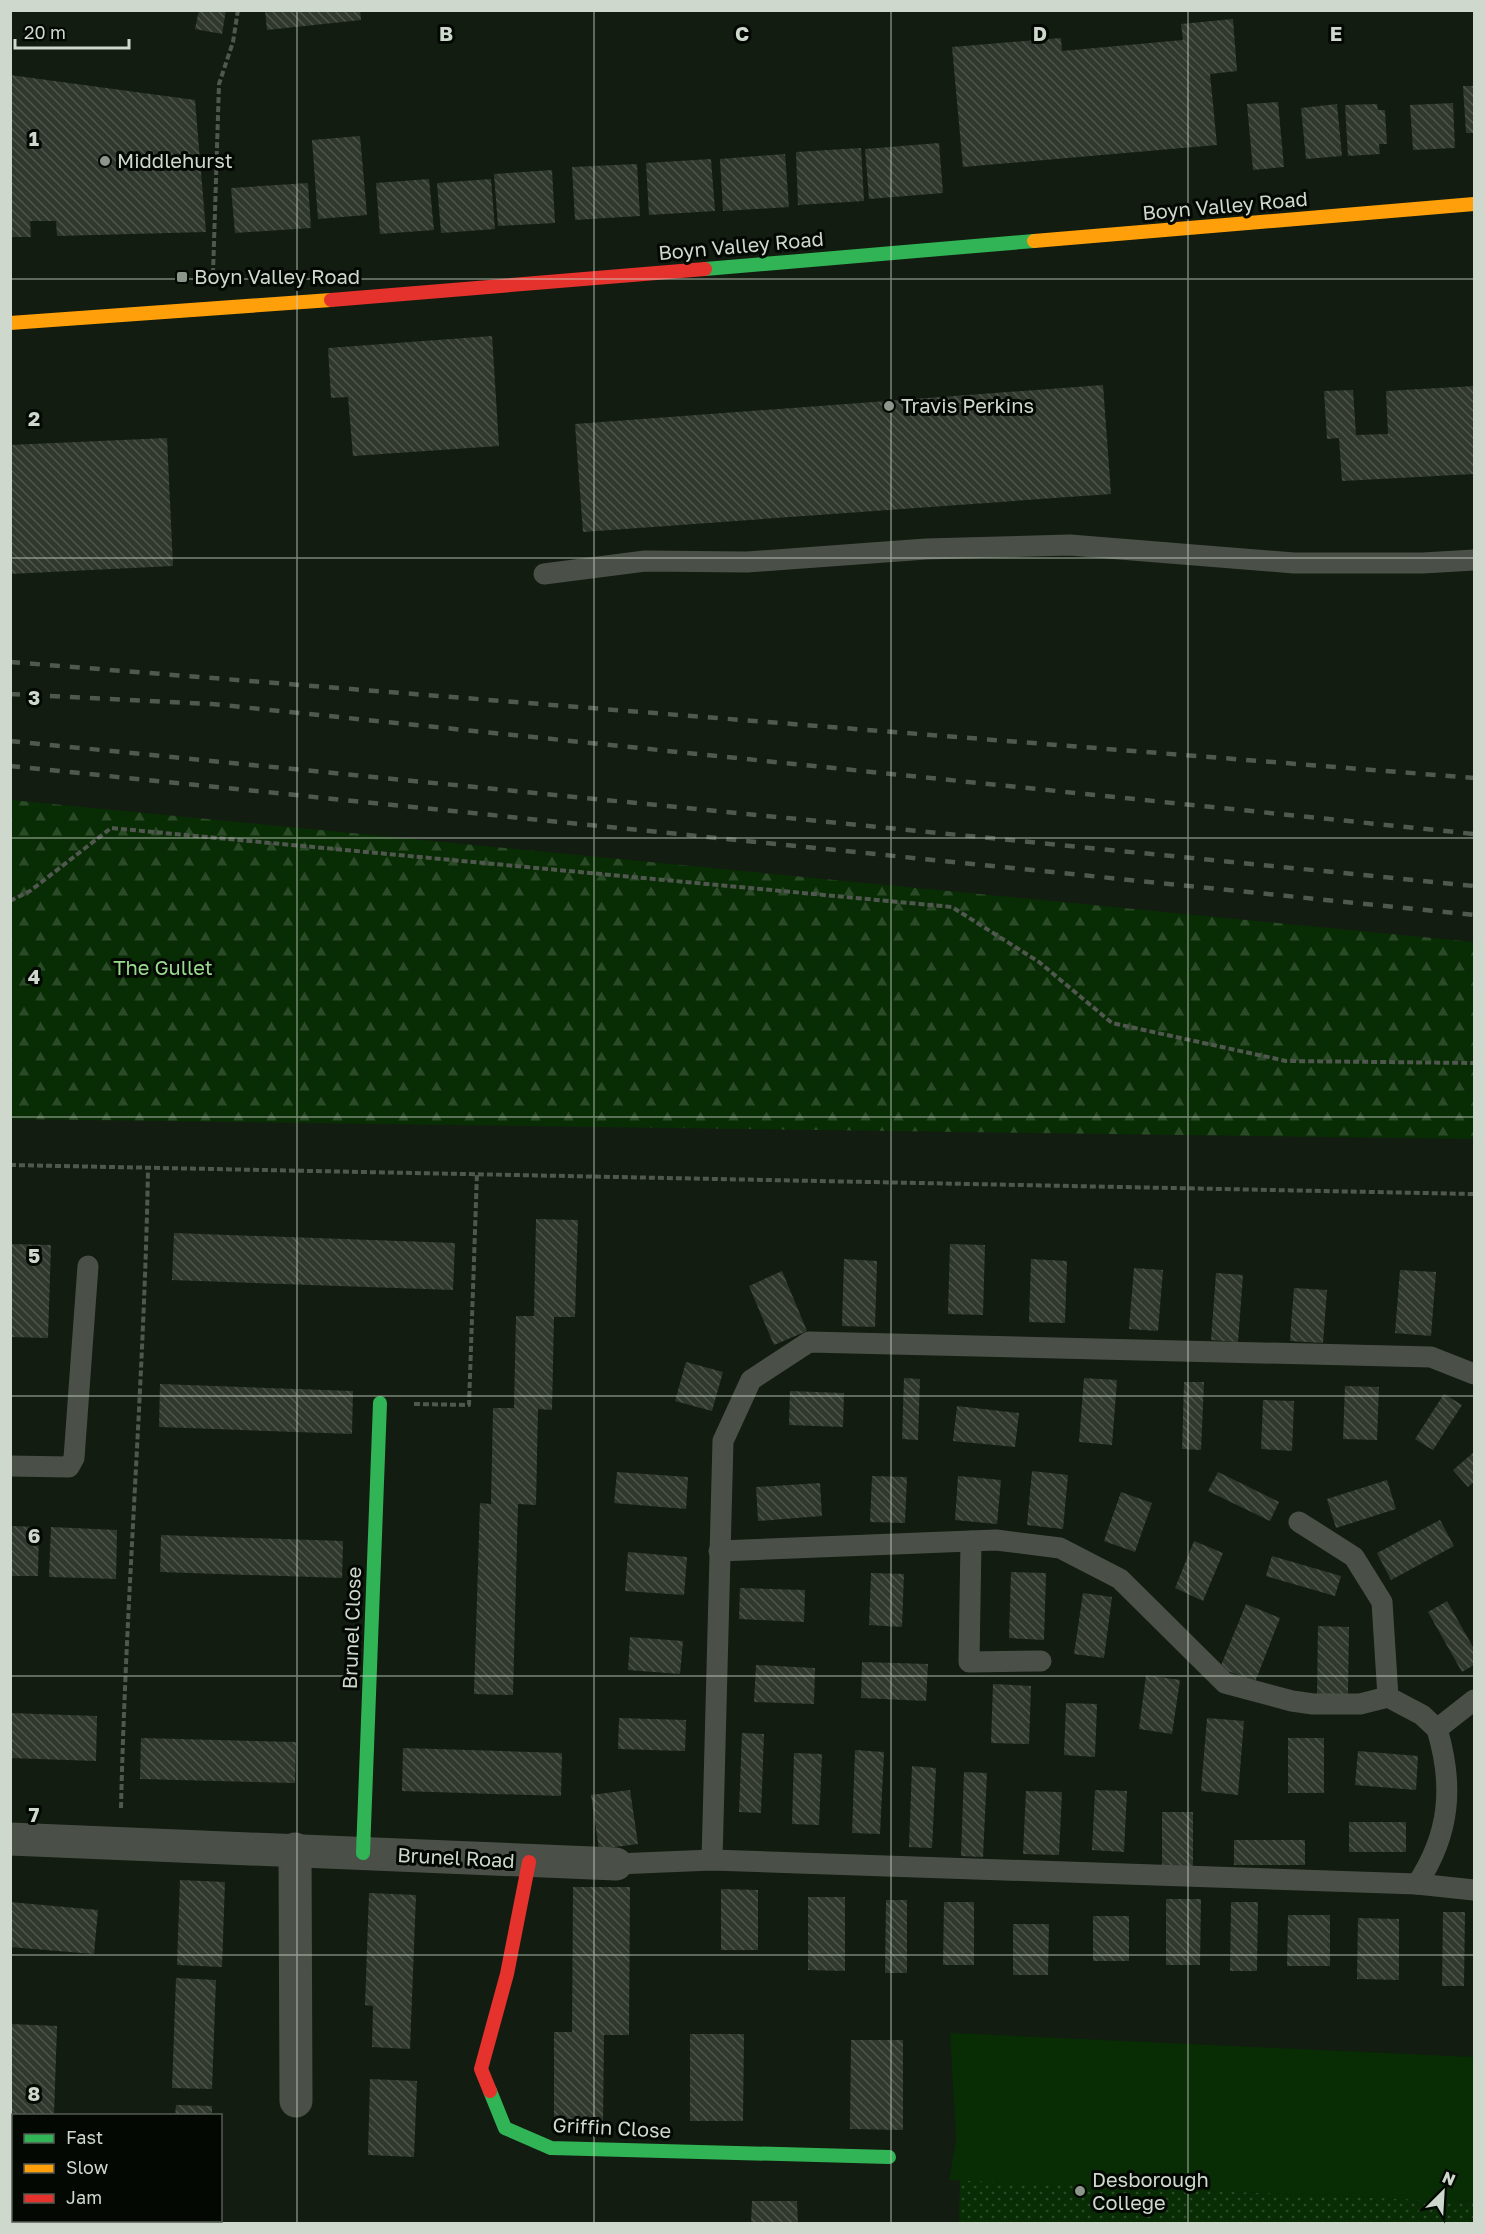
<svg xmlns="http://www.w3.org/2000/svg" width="1485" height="2234" viewBox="0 0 1485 2234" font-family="'Golos Text',sans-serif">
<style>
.forest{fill:url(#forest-firs)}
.park{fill:url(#park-dots)}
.garden{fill:#082c03}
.building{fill:url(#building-back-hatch)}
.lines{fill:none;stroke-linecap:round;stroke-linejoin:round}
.path{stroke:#50574f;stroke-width:4;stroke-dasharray:6 3;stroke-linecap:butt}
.lane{stroke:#4a5048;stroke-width:21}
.street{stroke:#4a5048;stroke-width:33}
.fast{stroke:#30b455;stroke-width:14}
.slow{stroke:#ff9f0a;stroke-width:14}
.jam{stroke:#e5322d;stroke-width:14}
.rail{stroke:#515850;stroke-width:4.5;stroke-dasharray:10 10;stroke-linecap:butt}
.grid{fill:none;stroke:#ced8cc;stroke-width:1.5;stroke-opacity:0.55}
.poi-dot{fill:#8d968b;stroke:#030803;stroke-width:2}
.labels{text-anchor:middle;stroke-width:6;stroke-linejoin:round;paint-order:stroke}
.poi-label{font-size:20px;fill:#ced8cc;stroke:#030803;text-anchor:start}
.street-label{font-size:20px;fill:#ced8cc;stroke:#030803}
.park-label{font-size:20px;fill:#9bdb90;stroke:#030803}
.grid-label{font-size:20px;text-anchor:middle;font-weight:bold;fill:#ced8cc;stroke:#030803;stroke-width:6;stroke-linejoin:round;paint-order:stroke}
</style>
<defs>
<pattern id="forest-firs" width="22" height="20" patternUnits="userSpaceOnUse" patternTransform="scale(1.5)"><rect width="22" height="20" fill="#082c03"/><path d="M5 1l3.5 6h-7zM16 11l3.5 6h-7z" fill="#2b4a27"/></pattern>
<pattern id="park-dots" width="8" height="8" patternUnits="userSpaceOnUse" patternTransform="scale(1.5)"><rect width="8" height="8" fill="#082c03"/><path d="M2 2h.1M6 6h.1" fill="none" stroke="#2b4a27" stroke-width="1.8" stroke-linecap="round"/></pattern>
<pattern id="building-back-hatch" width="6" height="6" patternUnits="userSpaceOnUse" patternTransform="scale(1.5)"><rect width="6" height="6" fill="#30382e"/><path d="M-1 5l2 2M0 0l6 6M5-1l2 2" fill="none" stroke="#4d544b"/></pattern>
</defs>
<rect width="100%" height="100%" fill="#131c11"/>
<polygon class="forest" points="11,800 1474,942 1474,1139 11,1119"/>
<polygon class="park" points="960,2179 1474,2202 1474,2224 959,2224"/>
<polygon class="garden" points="950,2033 1474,2057 1474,2202 949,2180 956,2141"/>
<g class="building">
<polygon points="199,10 226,10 222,34 195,29"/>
<polygon points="265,10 360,10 361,20 267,30"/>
<polygon points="1233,19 1237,71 1210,74 1217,145 963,167 952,47 1061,38 1062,51 1183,40 1181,24"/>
<polygon points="10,75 195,100 206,232 57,236 56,221 30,221 31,237 10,237"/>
<polygon points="1463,86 1474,86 1474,133 1466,133"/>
<polygon points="1278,102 1284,167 1253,170 1247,104"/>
<polygon points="1453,103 1455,148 1413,150 1410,105"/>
<polygon points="1337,104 1342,156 1306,159 1301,108"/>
<polygon points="1377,104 1378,110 1385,110 1387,144 1379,144 1380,154 1348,156 1345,105"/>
<polygon points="360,136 367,215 318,219 312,140"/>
<polygon points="939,143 943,193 869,199 865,149"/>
<polygon points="861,148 864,201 798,205 796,152"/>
<polygon points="785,154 789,207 723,211 720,159"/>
<polygon points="711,159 715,211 649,215 646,163"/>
<polygon points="637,164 640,216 575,220 572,167"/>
<polygon points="552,170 555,223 498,226 494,174"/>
<polygon points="429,179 434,230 380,234 376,183"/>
<polygon points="491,179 495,229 441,233 437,183"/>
<polygon points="308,183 311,228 235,233 231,188"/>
<polygon points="492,336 499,446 353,456 348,397 331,398 328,348"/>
<polygon points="1103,385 1111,494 583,532 575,424"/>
<polygon points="1474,386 1474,474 1342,481 1339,438 1327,439 1324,391 1353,390 1356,435 1388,434 1386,391"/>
<polygon points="167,438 173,566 10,574 10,445"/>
<polygon points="536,1219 578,1220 575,1317 554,1317 552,1410 538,1409 536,1505 518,1504 513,1695 474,1694 480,1503 491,1504 493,1408 514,1408 516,1316 534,1316"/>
<polygon points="174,1233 455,1243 453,1290 172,1280"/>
<polygon points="10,1244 51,1245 48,1338 10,1337"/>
<polygon points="950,1244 985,1245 983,1315 948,1314"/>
<polygon points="844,1259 877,1261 875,1327 842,1326"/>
<polygon points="1031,1259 1067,1261 1065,1323 1029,1322"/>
<polygon points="1134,1268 1163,1270 1158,1331 1129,1329"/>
<polygon points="1400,1270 1436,1272 1431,1336 1395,1333"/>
<polygon points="782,1271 807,1331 774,1345 749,1286"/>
<polygon points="1216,1273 1243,1275 1238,1342 1211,1340"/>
<polygon points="1294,1288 1327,1290 1323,1343 1290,1341"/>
<polygon points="686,1362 723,1372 712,1411 675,1401"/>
<polygon points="904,1378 920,1379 918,1440 902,1439"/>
<polygon points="1084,1378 1117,1380 1112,1445 1079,1442"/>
<polygon points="1184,1382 1204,1382 1201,1450 1182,1449"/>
<polygon points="160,1384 353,1391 352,1434 159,1427"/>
<polygon points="1345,1386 1379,1387 1377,1440 1343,1439"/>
<polygon points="790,1391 844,1393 843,1427 789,1425"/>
<polygon points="1444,1394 1462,1405 1433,1450 1415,1439"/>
<polygon points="1263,1400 1294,1401 1292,1451 1261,1449"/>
<polygon points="957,1406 1019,1413 1015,1447 953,1441"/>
<polygon points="1474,1452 1474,1482 1468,1487 1453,1470"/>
<polygon points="1032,1471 1068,1475 1063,1529 1027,1525"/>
<polygon points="617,1472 688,1477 686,1509 614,1503"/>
<polygon points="1218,1472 1279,1502 1270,1521 1208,1491"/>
<polygon points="872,1476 907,1477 905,1523 870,1522"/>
<polygon points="958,1476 1001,1480 997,1524 955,1520"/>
<polygon points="1387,1480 1396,1509 1336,1528 1327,1499"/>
<polygon points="820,1483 822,1516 758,1521 756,1487"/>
<polygon points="1121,1492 1152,1503 1135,1552 1104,1541"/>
<polygon points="1440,1520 1454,1546 1391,1580 1377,1553"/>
<polygon points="10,1526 39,1527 38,1576 10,1576"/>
<polygon points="51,1527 117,1530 116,1579 49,1577"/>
<polygon points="161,1535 343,1541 342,1578 160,1572"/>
<polygon points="1194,1541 1223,1553 1203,1601 1175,1588"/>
<polygon points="628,1552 687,1557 684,1595 625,1591"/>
<polygon points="1272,1556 1341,1576 1335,1596 1266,1576"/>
<polygon points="1011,1572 1046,1573 1044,1640 1009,1638"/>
<polygon points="871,1573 904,1574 902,1627 869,1625"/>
<polygon points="740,1588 805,1590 804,1622 739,1619"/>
<polygon points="1083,1593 1112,1597 1104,1658 1074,1654"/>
<polygon points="1447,1601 1474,1649 1474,1665 1462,1672 1428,1612"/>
<polygon points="1246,1604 1280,1618 1255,1682 1220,1668"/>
<polygon points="1318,1626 1349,1627 1348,1695 1317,1694"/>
<polygon points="630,1637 683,1641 680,1674 628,1670"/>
<polygon points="862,1662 928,1664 926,1701 861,1698"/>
<polygon points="756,1665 815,1668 814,1704 754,1702"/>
<polygon points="1146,1675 1180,1680 1172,1734 1139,1729"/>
<polygon points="993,1684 1031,1686 1029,1744 991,1743"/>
<polygon points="1066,1703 1097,1704 1095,1757 1064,1755"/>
<polygon points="10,1713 97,1716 96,1761 10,1758"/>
<polygon points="619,1718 686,1720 685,1751 618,1749"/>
<polygon points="1207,1718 1244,1721 1238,1795 1201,1791"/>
<polygon points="742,1733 764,1734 761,1813 739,1812"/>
<polygon points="141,1738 296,1742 295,1783 140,1779"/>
<rect x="1288" y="1738" width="36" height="55"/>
<polygon points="403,1748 562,1753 561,1796 402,1791"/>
<polygon points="855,1750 884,1752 880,1834 852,1833"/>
<polygon points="1358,1751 1418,1756 1416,1790 1355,1785"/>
<polygon points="794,1753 822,1754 819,1825 792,1824"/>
<polygon points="912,1766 936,1768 932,1848 909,1847"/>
<polygon points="964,1772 987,1773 983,1857 961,1856"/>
<polygon points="630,1790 638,1844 599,1849 591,1795"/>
<polygon points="1095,1790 1127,1791 1124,1852 1092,1850"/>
<polygon points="1026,1791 1062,1792 1059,1855 1023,1854"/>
<rect x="1162" y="1812" width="31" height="54"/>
<rect x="1349" y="1822" width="57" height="30"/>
<rect x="1234" y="1840" width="71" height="25"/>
<polygon points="180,1880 225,1882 222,1967 177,1965"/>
<polygon points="573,1887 630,1887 629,2035 604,2035 603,2123 554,2123 554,2032 572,2032"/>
<polygon points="721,1889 758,1890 758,1950 721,1950"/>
<polygon points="369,1893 416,1895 410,2049 372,2047 373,2006 365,2005"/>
<polygon points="808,1897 845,1897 845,1971 808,1970"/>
<polygon points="1166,1899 1201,1899 1200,1965 1166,1965"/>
<polygon points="886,1900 907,1900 907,1973 885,1973"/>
<polygon points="10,1902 98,1910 94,1954 10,1947"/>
<polygon points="944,1902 974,1902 974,1965 943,1965"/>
<polygon points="1231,1902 1258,1902 1257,1971 1230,1971"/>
<polygon points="1443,1912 1465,1912 1464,1986 1442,1986"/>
<polygon points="1288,1915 1330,1915 1330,1966 1287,1966"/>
<rect x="1093" y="1916" width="36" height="45"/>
<polygon points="1358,1918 1399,1919 1399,1980 1357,1979"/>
<polygon points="1013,1924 1049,1924 1048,1975 1013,1975"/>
<polygon points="176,1978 216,1980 212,2089 172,2088"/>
<polygon points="10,2024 57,2026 54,2116 14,2116 14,2155 10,2155"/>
<polygon points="690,2034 744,2034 743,2121 690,2121"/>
<polygon points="851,2040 903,2040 903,2130 850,2129"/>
<polygon points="370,2079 417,2081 414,2157 368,2155"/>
<polygon points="176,2105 212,2106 212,2116 175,2116"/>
<polygon points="752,2201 797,2201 798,2224 751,2224"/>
</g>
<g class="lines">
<g class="path">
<polyline points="213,274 219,84 233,42 238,10"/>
<polyline points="10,901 30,891 111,828 952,907 1039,962 1112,1023 1286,1061 1474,1063"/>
<polyline points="10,1165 1474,1194"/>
<polyline points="414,1404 469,1405 477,1173"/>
<path d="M121,1808C126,1595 144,1383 148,1170"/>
</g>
<g class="lane">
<polyline points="544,574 645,561 747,562 926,549 1070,545 1294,563 1423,563 1474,560"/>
<polyline points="10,1466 69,1467 74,1458 88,1266"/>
<polyline points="1299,1522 1354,1557 1382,1602 1388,1697"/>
<polyline points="971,1541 969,1662 1041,1661"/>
<polyline points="719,1551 996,1540 1060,1548 1120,1579 1225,1683 1292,1701 1313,1704 1360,1704 1388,1697 1422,1715 1437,1729"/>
<polyline points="712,1860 723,1441 751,1380 809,1342 1431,1357 1474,1374"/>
<path d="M616,1864L712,1860L1417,1884C1450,1834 1454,1786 1437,1729L1474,1700"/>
<polyline points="1417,1884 1474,1890"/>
</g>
<g class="street">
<polyline points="10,1839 616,1864"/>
<polyline points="295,1849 296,2101"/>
</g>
<g class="fast">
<polyline points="705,269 1034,241"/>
<polyline points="363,1853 380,1403"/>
<polyline points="490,2091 505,2128 551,2148 889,2157"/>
</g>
<g class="slow">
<polyline points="1034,241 1474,204"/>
<polyline points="10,323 331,300"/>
</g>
<g class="jam">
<polyline points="331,300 705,269"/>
<polyline points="490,2091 481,2069 507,1974 529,1862"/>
</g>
<g class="rail">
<polyline points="10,662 1474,778"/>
<polyline points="10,694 212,704 1474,834"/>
<polyline points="10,741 1474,886"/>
<polyline points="10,766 1474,915"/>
</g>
</g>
<path class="grid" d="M297,10V2224M594,10V2224M891,10V2224M1188,10V2224M10,279H1474M10,558H1474M10,838H1474M10,1117H1474M10,1396H1474M10,1676H1474M10,1955H1474"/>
<g class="poi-dot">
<circle cx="105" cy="161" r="6"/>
<rect x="176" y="271" width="12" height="12" rx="3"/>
<circle cx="889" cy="406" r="6"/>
<circle cx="1080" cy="2191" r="6"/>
</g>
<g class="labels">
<g class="poi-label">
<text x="117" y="168">Middlehurst</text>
<text x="194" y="284">Boyn Valley Road</text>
<text x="901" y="413">Travis Perkins</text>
<text x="1092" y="2187">Desborough<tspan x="1092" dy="23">College</tspan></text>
</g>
<g class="street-label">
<text transform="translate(1225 206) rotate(-5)" y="7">Boyn Valley Road</text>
<text transform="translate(741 246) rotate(-5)" y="7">Boyn Valley Road</text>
<text transform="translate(352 1628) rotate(-88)" y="7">Brunel Close</text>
<text transform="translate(456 1858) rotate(3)" y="7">Brunel Road</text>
<text transform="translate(612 2128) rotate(3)" y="7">Griffin Close</text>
</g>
<g class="park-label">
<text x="163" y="975">The Gullet</text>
</g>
</g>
<g class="grid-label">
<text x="446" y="41">B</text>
<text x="742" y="41">C</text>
<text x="1040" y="41">D</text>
<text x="1336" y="41">E</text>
<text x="34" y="146">1</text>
<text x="34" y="426">2</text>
<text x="34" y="705">3</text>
<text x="34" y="984">4</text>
<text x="34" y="1263">5</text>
<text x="34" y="1543">6</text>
<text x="34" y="1822">7</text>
<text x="34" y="2101">8</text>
</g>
<rect width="1485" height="2234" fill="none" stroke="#ced8cc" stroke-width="24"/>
<rect x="12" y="2114" width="210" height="108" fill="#030803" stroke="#545b53" stroke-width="1.5"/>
<rect x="24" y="2134" width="30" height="9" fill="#30b455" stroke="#545b53" stroke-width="1.5"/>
<text x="66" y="2144" font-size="18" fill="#ced8cc">Fast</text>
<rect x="24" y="2164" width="30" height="9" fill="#ff9f0a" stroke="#545b53" stroke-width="1.5"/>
<text x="66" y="2174" font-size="18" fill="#ced8cc">Slow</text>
<rect x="24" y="2194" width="30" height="9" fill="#e5322d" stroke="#545b53" stroke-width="1.5"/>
<text x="66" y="2204" font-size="18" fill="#ced8cc">Jam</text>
<g transform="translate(1443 2192) rotate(24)" stroke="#030803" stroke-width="4.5" paint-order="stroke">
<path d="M0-4.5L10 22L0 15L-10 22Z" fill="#ced8cc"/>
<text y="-9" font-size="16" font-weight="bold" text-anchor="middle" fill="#ced8cc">N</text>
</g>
<path d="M15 39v9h114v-9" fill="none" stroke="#ced8cc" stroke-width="3"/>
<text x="24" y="39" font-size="18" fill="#ced8cc" stroke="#030803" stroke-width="4.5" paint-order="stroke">20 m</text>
</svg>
